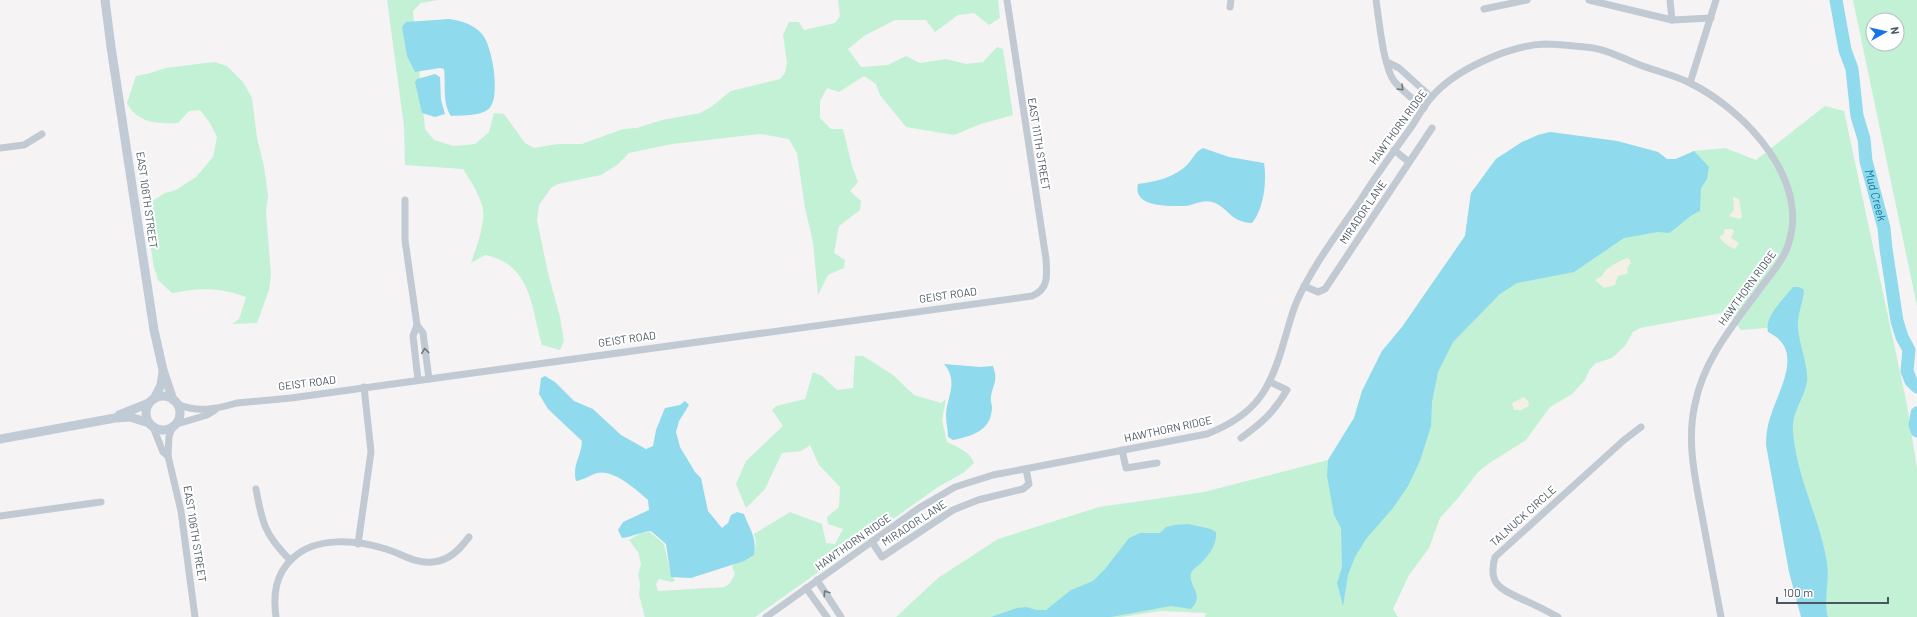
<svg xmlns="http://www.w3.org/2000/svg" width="1917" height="617" viewBox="0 0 1917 617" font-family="Barlow,sans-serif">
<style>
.green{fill:#c3f1d5;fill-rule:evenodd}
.sand{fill:#f5f0e5}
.water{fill:#90daee}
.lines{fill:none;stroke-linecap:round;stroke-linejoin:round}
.river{stroke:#90daee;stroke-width:13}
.street{stroke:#c1cad2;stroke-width:7}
.secondary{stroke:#c1cbd6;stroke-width:9}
.oneway{stroke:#6e7983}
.labels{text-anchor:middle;stroke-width:4;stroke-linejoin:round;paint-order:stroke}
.street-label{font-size:11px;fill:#4a5661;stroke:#fff}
.water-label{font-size:12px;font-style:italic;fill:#0c7c9b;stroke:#fff}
</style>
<rect width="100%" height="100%" fill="#f5f3f3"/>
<g class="green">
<path d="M387,0H438L421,3L413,11L425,129L434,140L454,146L475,144L489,132L494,113L504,114L525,143L534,148L558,144H582L623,129L637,128L662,120L700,113L711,107L731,91L780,79L785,73L787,63L783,35L789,22H799L804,30L835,23L840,16L838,0H998L1000,18L989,25L974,13L958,15L935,32L926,20H895L864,36L848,49L861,67L888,65L906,56L920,63L946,59L966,64L983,62L997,47L1003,49L1013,115L981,124L954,135L906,127L880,95L876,84L864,76L839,92L827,88L820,101V118L831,129H843L852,166L858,182L850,191L861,201L860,210L839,226L834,253L845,260L844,268L828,275L818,295L813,242L805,208L797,153L789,139L760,134L672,144L629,153L617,165L601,175L558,184L551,188L539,205L537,220L548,273L560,317L564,341L560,350L542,345C531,308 532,264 485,255L471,263C476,248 487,221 482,205C478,192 470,180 463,169L405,165L404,126Z"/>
<path d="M1853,0H1917V306ZM1873,20H1897V44H1873Z"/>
<path d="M214,62L227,66L243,82L252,98L257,138L264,166L268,196L266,212L271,275L269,290L257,323L232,324L239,319L246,297C218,287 201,288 172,293L158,280L154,267L146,219L149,203L165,193L176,190L196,177L213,157L217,137L210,123L200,110L189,111L178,123C157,124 137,123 127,103L136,76L147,74L166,68Z"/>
<polygon points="1825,106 1844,111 1907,405 1917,468 1917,617 1809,617 1785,433 1793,358 1778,327 1741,330 1727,312 1640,328 1633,332 1625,346 1612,358 1596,363 1590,369 1585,380 1572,394 1550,407 1526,440 1488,464 1478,472 1459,497 1440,518 1429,548 1409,575 1393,609 1398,617 1205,617 1206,613 1161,611 1121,617 896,617 938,578 998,539 1099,507 1204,492 1328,460 1354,418 1362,391 1382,351 1402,327 1465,236 1471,193 1496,159 1522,142 1538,135 1550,132 1617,141 1658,152 1667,159 1676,159 1694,151 1725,148 1756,160"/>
<path d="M855,356H863L893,375L914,395L941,403L946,399L942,420L947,442C957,447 970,451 974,463L963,473L938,487L755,617H645L639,595L640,583L638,575L641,564L638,552L629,540L641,533L650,532L664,544L670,571L675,581L671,582L659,579L656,584L658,591L725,587L730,583L735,574L732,567L734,564L754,555L756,543L754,534L790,512L822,524L826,543L835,544L843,529L828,524L827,517L839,507L840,487L819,465L810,445L801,451L782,453L765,489L746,508L736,484L746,461L783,426L772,410L776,406L805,399L813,372L822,376L837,390L853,388Z"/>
</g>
<g class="sand">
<polygon points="1733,197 1739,199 1742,217 1740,219 1729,216 1734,210"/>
<path d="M1727,229H1732L1734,231L1731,238L1739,243L1735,249C1729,247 1721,242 1720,236L1724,234V230Z"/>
<path d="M1627,258L1630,260L1631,263L1627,268L1628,273L1618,276L1615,285L1604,288L1595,280L1602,276C1605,268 1619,261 1627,258Z"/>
<polygon points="1524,397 1528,401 1529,406 1521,410 1514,410 1512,403"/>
</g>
<g class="water">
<path d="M449,19C462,21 473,24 482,34C492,45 500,93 491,106C484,117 462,115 451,116C442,103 446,84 444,69L440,68L415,72L407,56L402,27L406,22Z"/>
<polygon points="435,74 440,77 441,100 445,114 435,117 422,113 415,82 417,79"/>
<path d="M1550,132L1617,141L1658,152L1667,159H1676L1694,151L1709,167L1707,179L1701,188L1700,211C1688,216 1680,226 1669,233L1658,232L1624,238L1574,272L1517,283L1500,294L1453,342L1438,372L1432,402L1431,426L1420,461L1408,486L1393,508L1366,539L1355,557L1348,575L1343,606L1337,583L1342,567L1341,528L1334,515L1327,476L1328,460L1354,418L1362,391L1382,351L1402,327L1465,236L1471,193L1496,159L1522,142L1538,135Z"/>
<path d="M1203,148L1229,157L1264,163C1267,181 1264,209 1252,223C1229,222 1229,207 1212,202C1203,199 1194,205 1185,206C1170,206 1132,208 1138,184C1155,182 1176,177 1188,164C1194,157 1195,152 1203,148Z"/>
<path d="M1793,287H1799L1804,290C1803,304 1797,314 1798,328C1799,343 1809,369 1807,382C1804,399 1791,413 1793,431C1796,477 1820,518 1827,563C1830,579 1823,603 1828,617H1801L1789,572L1766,445C1766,436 1767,427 1770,418C1778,390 1806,350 1768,332C1764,316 1784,299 1793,287Z"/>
<path d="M944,364L980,367L993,366C998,381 994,382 991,396C990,400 992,404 992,408C991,431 972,436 953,440L948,437C948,430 946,422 946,415C947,396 959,382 944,364Z"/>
<path d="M545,376L555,382L574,401L593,409L621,435L646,449L653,446L656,430L665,408L680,405L685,401L689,405L679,421L676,432L680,447L695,472L701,478L708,511L722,528L728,523L731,515L737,512L744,514C750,530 757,537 754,555L744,561L691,578L671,577L666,544L651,531C640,532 632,537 622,538L618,530L623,522L649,510L648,500C636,489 613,469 597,473C590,475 584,480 576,481C572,464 581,458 582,441L548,409L539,394L541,378Z"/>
<path d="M1188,524L1211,529L1216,532C1217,546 1209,555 1199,565C1197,566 1194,569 1192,571C1185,586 1207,593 1191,609L1171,606L1111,617H991L1017,608L1026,607L1037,610H1046L1071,590L1093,581L1105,569L1129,538L1140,533H1160L1166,527L1174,525Z"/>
</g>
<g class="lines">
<g class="river">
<path id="s1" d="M1836,0L1845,50L1852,69L1857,116L1864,139L1866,161L1884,228L1886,249L1897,321L1902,337L1909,350L1907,371L1911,381L1917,387"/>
<polyline points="1917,413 1915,425 1917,431"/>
</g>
<g class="street">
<path d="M1376,0C1379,19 1383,66 1394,81C1402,91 1414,100 1424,108"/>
<polyline points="1589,0 1672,20 1711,18"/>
<polyline points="1670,0 1672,20"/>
<polyline points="1230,7 1231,0"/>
<polyline points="1484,9 1527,0"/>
<polyline points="1387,62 1399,68 1431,97"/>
<polyline points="1690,83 1716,0"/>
<polyline points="0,148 24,145 42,134"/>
<polyline points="1394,150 1409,162"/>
<polyline points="405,200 405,240 417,325 423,333 429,379"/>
<polyline points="1304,286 1318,292 1325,289 1432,128"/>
<polyline points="417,325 413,336 418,380"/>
<path d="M177,404C198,413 216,409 237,403L291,398L1032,296C1049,289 1047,275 1046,259L1007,0"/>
<polyline points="177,424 207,415 215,410"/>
<polyline points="153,427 163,452 168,456"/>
<polyline points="172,428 169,437 168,456 181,511 195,617"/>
<path d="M1241,438C1263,422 1273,413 1287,390L1270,382"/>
<polyline points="1122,450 1126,468 1157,463"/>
<path d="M256,489C262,523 265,535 290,560"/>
<polyline points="0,516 101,502"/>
<polyline points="872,542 882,557 953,510 978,500 1023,489 1029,484 1026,469"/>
<polyline points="358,544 371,452 364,387"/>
<polyline points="817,580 841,617"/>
<polyline points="806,588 827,617"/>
<path d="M276,617C273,595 275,574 293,558C316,536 357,540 386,549C402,554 415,564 433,562C450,560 459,550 469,537"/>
<path d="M766,617L919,508L955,487L993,475L1207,434C1258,414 1271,388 1285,338C1289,325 1292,312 1297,301C1313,265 1338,233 1360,201C1376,175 1394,151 1412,126C1418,117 1423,107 1430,99C1453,70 1510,45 1546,44C1558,44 1572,46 1585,47C1604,48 1622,58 1640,65C1656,71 1674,75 1690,83C1745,110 1813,182 1787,248C1782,262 1771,274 1762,286C1735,323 1704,358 1695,404C1686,443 1696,482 1703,521C1709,553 1715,585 1721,617"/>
<path d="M1558,617C1547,611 1535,605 1524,600C1502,590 1487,585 1495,557L1624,440L1641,427"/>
</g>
<g class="secondary">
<polyline points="105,0 111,47 154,330 163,370 173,400"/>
<circle cx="163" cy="413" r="17"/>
<polyline points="154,399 161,385 163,372"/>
<polyline points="119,415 149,403"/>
<polyline points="0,439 115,418 130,417 149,423"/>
</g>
</g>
<defs><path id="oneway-chevron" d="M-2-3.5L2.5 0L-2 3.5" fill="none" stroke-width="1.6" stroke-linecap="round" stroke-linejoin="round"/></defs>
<g class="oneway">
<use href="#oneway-chevron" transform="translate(1401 88) rotate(45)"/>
<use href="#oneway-chevron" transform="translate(425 351) rotate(-97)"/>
<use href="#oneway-chevron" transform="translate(826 593) rotate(-124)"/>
</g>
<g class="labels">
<g class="street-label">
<text transform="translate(1398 127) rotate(-54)" y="4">HAWTHORN RIDGE</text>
<text transform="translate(1039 144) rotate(81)" y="4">EAST 111TH STREET</text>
<text transform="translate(147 200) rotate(82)" y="4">EAST 106TH STREET</text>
<text transform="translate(1363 212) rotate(-56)" y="4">MIRADOR LANE</text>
<text transform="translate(1747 288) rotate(-54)" y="4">HAWTHORN RIDGE</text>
<text transform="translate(948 295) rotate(-8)" y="4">GEIST ROAD</text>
<text transform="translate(627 339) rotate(-8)" y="4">GEIST ROAD</text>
<text transform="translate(307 383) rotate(-7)" y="4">GEIST ROAD</text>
<text transform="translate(1168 429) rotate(-12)" y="4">HAWTHORN RIDGE</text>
<text transform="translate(1523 516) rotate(-42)" y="4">TALNUCK CIRCLE</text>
<text transform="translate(914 523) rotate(-33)" y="4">MIRADOR LANE</text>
<text transform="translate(195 534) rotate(81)" y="4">EAST 106TH STREET</text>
<text transform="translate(853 542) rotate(-35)" y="4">HAWTHORN RIDGE</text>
</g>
<g class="water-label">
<text dy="4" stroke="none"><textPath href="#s1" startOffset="200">Mud Creek</textPath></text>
</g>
</g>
<g transform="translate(1885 32) rotate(82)"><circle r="19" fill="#ffffff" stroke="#b7bbc0"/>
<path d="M0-3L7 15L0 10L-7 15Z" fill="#1a73e8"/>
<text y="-6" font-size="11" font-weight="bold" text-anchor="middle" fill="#4a5661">N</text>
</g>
<path d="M1777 597v6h111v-6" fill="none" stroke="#4a5661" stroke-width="2"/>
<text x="1783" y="597" font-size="12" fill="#4a5661" stroke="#ffffff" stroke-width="3" paint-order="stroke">100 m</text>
</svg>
